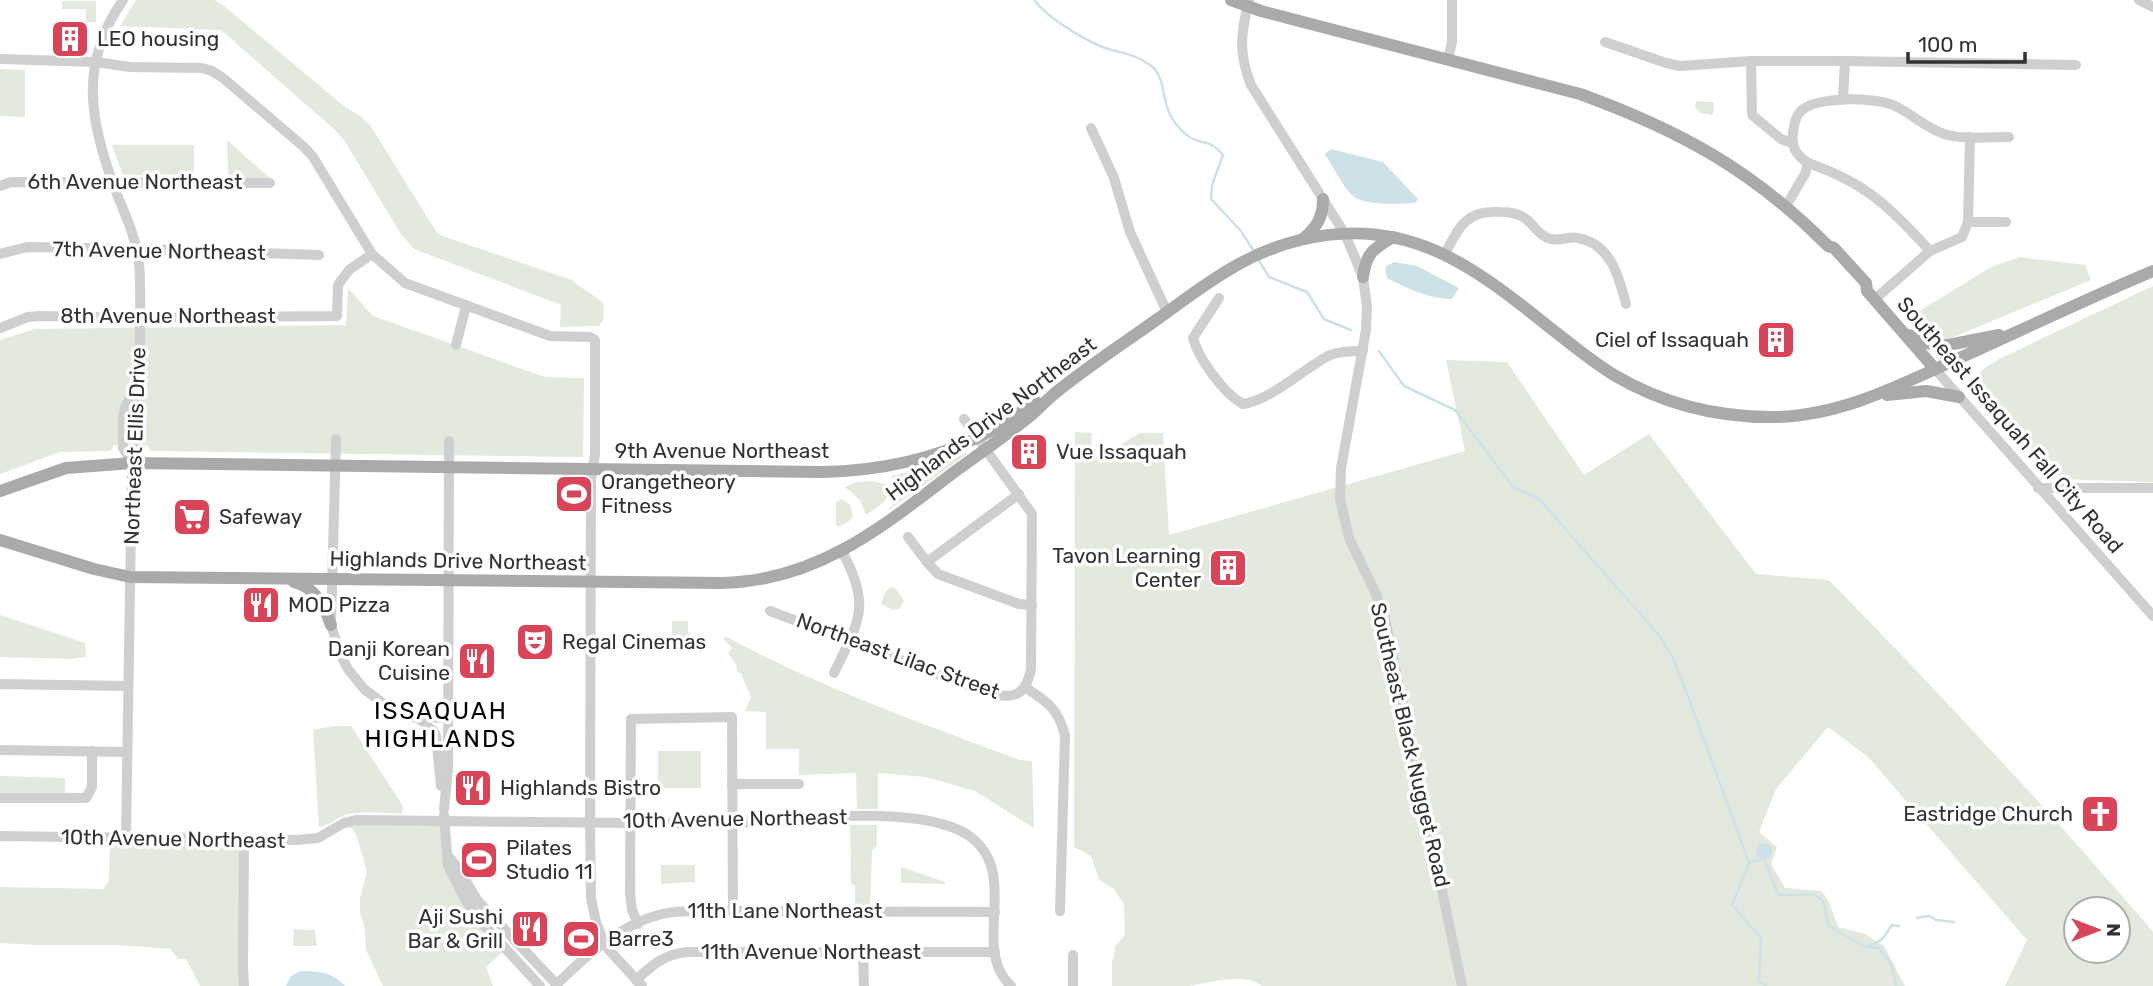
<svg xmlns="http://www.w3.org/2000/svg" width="2153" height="986" viewBox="0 0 2153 986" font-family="Rubik,sans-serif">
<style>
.green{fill:#e3e9dc;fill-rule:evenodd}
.water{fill:#cde1e9}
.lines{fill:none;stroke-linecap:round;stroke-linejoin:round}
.stream{stroke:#cde1e9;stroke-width:2.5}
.minor{stroke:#cfcfcf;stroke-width:10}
.major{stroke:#aaa;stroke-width:12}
.labels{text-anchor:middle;stroke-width:7;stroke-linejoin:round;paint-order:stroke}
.poi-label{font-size:21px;fill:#323232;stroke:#fff;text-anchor:start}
.street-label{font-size:21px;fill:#323232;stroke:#fff}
.quarter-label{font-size:24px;letter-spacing:2px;fill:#000;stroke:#fff}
</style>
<rect width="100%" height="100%" fill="#fff"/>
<g class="green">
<path d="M136,0H214L224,6L345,107L360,116L370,125L437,233L445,237L572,280C582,290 594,294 604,304L603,321L599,326L560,327L561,305L414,249L401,234L344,140L334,129L221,30L120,26Z"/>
<polygon points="62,1 96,1 96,22 86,22 86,9 62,9"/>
<polygon points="0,69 25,70 25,117 0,116"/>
<polygon points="1696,101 1714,102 1713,115 1701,113 1695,108"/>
<polygon points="227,140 271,179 228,179"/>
<polygon points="112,145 194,145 194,175 123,175"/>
<polygon points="2020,257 2085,265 2091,280 1946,340 1933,337 1916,313 1993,266"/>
<path d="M2153,286V482L2058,479L1980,390C1974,371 1984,369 1999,359Z"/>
<polygon points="348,288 373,316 545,377 584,378 583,457 151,451 148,446 114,445 110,451 60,452 0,474 0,340 35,329 346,325"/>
<path d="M1446,360L1507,362L1584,475L1649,434L1756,574L1829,580C1940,694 2050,811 2153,932V986H2005L2027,940L1868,757L1828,727L1776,789L1759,832L1777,847L1771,864L1785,888L1821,891L1828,899L1838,927L1865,934L1884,946L1905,986H1262C1244,972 1209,983 1189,986C1168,986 1134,986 1112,986V960L1114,957L1115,947L1125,934L1124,904L1114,889L1099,880L1091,856L1074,847L1075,432L1092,433L1091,443L1096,456L1105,454L1140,433H1163L1169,535L1465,451ZM2076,909H2118V951H2076Z"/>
<path d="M960,451L961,456L966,452L967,454L886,512C897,500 908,492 891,476L920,469Z"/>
<path d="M872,481C908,486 881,505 866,515L860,500L845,487L857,482Z"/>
<path d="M842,499L850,505L853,516C850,521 843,527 836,526V502Z"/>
<polygon points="891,587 896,589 904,600 899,609 893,610 881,604 885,592"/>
<polygon points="0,615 85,643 86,657 71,659 0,657"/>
<polygon points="672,621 688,621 688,643 672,639"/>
<path d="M725,636C819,687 921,723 1020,760L1032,761L1034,828L975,791L926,777L878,773V809H857L856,773L799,775V749H766V712L745,711L751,697L741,673L737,672L736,664L728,653L732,648L724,639Z"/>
<path d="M334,726H351L403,806L402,814C384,813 362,810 345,815C335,819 328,826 319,827L313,730Z"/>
<rect x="658" y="751" width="43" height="37"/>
<polygon points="0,776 65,778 65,799 0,798"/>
<polygon points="445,821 448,866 506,949 486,967 493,986 383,986 366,950 365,929 360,912 360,898 367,872 357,837 353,829 340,826"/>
<polygon points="850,825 877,825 877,845 872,851 870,909 855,909 855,885 851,884"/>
<polygon points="110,838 244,840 244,986 200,986 186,959 178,959 170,949 119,945 36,945 0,943 0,887 103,889 109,881"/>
<polygon points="661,865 695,865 695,882 661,884"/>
<polygon points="901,867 945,882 945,884 901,883"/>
<polygon points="294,929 315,930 317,946 293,946"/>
</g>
<g class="water">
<path d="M1331,149L1383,162L1418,199L1415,203C1400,204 1365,206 1353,196C1343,187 1332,165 1325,154Z"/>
<path d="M1394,262L1417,266L1459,288L1452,299C1429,299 1406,288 1387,278L1385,267Z"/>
<circle cx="1764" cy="851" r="8"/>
<path d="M300,971C318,971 332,972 345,986H286L291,976Z"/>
</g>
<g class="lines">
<g class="stream">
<path d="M1034,0C1047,17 1081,38 1100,46C1117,53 1135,53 1150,65C1167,77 1161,102 1172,118C1176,125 1184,134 1191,138C1204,145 1210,139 1223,155L1212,185L1211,199L1241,231L1255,253"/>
<polyline points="1258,259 1269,277 1307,292 1324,319 1351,330"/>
<polyline points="1379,351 1404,386 1455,410 1513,487 1539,499 1658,634 1672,656 1688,696 1749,863 1732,905 1761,938 1759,981 1766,986"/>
<polyline points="1749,863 1764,858 1778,895 1815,895 1823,901 1829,926 1865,947 1879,948 1892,965 1896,986"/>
<polyline points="1917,918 1929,916 1936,920 1954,922"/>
<path d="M1867,946C1884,941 1883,938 1892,925L1899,926"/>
</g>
<g class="minor">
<path d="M123,0C78,64 90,123 116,192C125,214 136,238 139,262C141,287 140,312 140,337C139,374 139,411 138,448L132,463L126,838"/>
<path d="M1249,0C1241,32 1238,53 1251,85L1345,234L1363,277L1367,307L1366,330L1341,468L1340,499L1349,538L1375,592L1384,614L1462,986"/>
<polyline points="2139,0 2153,7"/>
<polyline points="1605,42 1666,63 1680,66 1751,61 1845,61 2076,65"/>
<polyline points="0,59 96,62 130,67 202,68 212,71 223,78 304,147 313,157 372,254 405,283 550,336 590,337 595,340 595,454 591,480 590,822 591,898 596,922 604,942 609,950 642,986"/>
<polyline points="1448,59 1452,42 1452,0"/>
<polyline points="1751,61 1752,115 1781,139 1792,143"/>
<polyline points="1843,99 1845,61"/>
<polyline points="1091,128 1114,178 1130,232 1167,312"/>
<path d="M1808,163C1866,183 1890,207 1930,251"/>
<polyline points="0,186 11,182 270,183"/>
<path d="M1786,206L1805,174L1808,163C1796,155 1791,147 1793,132C1794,126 1795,117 1800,112C1814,96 1874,97 1893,105C1911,113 1926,128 1944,134C1964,140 1988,137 2009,137"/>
<polyline points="1968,222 1970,137"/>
<polyline points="0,254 27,247 145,249 319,255"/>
<path d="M1445,254C1459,227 1466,210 1500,212C1509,212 1519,213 1526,219C1535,226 1539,236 1551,239C1560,241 1570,236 1578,238C1611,244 1619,277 1626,304"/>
<path d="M1219,298L1193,338C1198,358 1224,394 1243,404C1272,400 1304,368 1330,355C1340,351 1353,351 1363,351"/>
<polyline points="1875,299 1930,251 1962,237 1968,222 2006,222"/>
<polyline points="0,328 28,317 41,316 140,318 337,316 338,285 349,270 372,254"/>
<polyline points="456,345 466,306"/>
<polyline points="1935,369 2153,616"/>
<polyline points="336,439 331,625 341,656 348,669 364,689 388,707 414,717 448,718"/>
<polyline points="132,463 123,448 123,418 125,408 138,381"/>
<polyline points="2038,488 2153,488"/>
<polyline points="1019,494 927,562 938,574 1019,604 1032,605"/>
<polyline points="908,537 927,562"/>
<path d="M770,611L989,693C1014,700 1026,695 1031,669L1032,514L964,419"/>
<path d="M834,673C860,619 871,607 842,551"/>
<polyline points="0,684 128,686"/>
<path d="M1026,688C1048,702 1058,709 1065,735L1060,911"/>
<polyline points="417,718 427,724 428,728 433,730 436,736 441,786"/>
<polyline points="0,750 127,752"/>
<polyline points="732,784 799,784"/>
<polyline points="0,798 86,798 92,787 92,751"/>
<polyline points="444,809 448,769 449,441"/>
<polyline points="444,815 448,866 466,901 481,922 540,986"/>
<path d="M0,836L297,840L318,838L344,823L356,820C481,821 607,824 732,823C782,822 831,814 881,816C908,817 945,820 968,835C1023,873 969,947 1011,986"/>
<polyline points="244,840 243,967 244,986"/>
<polyline points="449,857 455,864 478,901 558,986"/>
<polyline points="638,924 632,910 630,893 631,719 732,717 733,911"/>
<polyline points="863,952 864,986"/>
<polyline points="1073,955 1073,986"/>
<path d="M636,980C652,965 665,954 687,952H995"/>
<path d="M556,985C585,956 621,924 662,914C675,911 687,911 701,911L995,912"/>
</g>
<g class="major">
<path d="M1231,0L1261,11L1580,94C1679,130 1753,170 1828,246L1834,248L1866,283L1867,291L1935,369"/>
<path d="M1303,239C1317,227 1323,217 1323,199"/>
<path d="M1363,277C1366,253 1373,249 1393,237"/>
<polyline points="1909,335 1927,343 1943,346 1999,335"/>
<polyline points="1887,395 1926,391 1959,397"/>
<path d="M0,491L66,468L132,463L821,472C878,471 935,459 985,434C1003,425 1020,412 1036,402"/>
<path d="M0,540L94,569L130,577L722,583C813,581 876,532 945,479C973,458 1003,438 1030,416C1038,409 1046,401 1054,394C1087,367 1124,343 1159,318C1203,286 1245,253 1300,240C1406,215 1471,264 1549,327C1570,343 1591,361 1614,375C1663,404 1719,418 1777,417C1841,415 1896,387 1953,361C2020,331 2086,299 2153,271"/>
<path d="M294,582C316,588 324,605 331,625"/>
</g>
</g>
<defs>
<symbol id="building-square" viewBox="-11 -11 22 22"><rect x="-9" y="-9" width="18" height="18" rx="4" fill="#da4458" stroke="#fff"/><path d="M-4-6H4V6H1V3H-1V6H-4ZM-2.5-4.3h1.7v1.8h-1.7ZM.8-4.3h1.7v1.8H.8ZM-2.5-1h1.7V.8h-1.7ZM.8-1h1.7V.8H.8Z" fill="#fff"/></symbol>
<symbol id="stadium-square" viewBox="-11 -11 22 22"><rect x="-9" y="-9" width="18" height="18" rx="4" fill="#da4458" stroke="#fff"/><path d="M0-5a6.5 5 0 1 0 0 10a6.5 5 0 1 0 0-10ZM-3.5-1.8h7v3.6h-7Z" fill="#fff"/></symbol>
<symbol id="supermarket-square" viewBox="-11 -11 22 22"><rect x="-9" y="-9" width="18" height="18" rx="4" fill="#da4458" stroke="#fff"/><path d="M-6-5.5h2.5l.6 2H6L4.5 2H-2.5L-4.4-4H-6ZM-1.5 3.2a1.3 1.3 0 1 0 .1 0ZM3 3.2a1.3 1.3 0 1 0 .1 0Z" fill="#fff"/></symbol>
<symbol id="restaurant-square" viewBox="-11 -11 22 22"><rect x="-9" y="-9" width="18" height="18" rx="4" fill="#da4458" stroke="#fff"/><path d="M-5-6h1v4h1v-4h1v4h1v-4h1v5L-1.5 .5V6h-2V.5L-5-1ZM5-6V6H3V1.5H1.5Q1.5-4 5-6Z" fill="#fff"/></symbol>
<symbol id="theatre-square" viewBox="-11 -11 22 22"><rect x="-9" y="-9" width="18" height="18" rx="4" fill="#da4458" stroke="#fff"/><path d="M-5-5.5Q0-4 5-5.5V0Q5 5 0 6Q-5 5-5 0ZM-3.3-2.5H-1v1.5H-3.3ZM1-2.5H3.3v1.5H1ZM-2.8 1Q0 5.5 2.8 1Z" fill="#fff"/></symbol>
<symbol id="church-square" viewBox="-11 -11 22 22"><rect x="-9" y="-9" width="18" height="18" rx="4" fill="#da4458" stroke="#fff"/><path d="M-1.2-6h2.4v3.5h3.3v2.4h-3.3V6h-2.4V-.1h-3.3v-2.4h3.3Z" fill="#fff"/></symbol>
</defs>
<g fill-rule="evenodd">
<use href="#building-square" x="48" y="17" width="44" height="44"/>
<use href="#building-square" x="1754" y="318" width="44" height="44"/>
<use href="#building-square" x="1007" y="430" width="44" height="44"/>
<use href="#stadium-square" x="552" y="472" width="44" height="44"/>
<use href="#supermarket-square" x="170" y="495" width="44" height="44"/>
<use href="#building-square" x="1206" y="546" width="44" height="44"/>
<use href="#restaurant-square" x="239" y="583" width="44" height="44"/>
<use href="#theatre-square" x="513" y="620" width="44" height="44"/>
<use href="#restaurant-square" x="455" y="639" width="44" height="44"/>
<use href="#restaurant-square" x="451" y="766" width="44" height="44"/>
<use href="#church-square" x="2078" y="792" width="44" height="44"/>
<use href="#stadium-square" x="457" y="838" width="44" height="44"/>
<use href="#restaurant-square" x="508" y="907" width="44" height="44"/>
<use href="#stadium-square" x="559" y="917" width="44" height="44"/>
</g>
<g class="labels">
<g class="poi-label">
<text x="97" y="46">LEO housing</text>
<text x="1749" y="347" text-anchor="end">Ciel of Issaquah</text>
<text x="1056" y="459">Vue Issaquah</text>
<text x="601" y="489">Orangetheory<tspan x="601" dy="24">Fitness</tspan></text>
<text x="219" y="524">Safeway</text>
<text x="1201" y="563" text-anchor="end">Tavon Learning<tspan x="1201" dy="24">Center</tspan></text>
<text x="288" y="612">MOD Pizza</text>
<text x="562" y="649">Regal Cinemas</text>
<text x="450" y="656" text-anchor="end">Danji Korean<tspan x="450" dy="24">Cuisine</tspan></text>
<text x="500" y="795">Highlands Bistro</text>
<text x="2073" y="821" text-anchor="end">Eastridge Church</text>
<text x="506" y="855">Pilates<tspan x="506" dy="24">Studio 11</tspan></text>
<text x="503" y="924" text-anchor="end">Aji Sushi<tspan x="503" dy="24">Bar &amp; Grill</tspan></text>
<text x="608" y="946">Barre3</text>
</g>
<g class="street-label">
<text x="135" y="189">6th Avenue Northeast</text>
<text transform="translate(159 251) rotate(1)" y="7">7th Avenue Northeast</text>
<text x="168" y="323">8th Avenue Northeast</text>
<text transform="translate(991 419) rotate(-37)" y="7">Highlands Drive Northeast</text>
<text transform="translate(2010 425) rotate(49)" y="7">Southeast Issaquah Fall City Road</text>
<text transform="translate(135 446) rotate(-88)" y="7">Northeast Ellis Drive</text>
<text x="722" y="458">9th Avenue Northeast</text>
<text transform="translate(458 561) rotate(1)" y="7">Highlands Drive Northeast</text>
<text transform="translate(898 656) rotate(20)" y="7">Northeast Lilac Street</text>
<text transform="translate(1410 745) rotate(77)" y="7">Southeast Black Nugget Road</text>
<text transform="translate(735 819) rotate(-1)" y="7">10th Avenue Northeast</text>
<text transform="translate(173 839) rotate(1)" y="7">10th Avenue Northeast</text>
<text x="785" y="918">11th Lane Northeast</text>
<text x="811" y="959">11th Avenue Northeast</text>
</g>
<g class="quarter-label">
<text x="441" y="719">ISSAQUAH<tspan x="441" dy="28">HIGHLANDS</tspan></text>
</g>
</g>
<g transform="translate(2097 930) rotate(90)"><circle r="33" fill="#ffffff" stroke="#adadad" stroke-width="2"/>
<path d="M0-5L12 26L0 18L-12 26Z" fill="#da4458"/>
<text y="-10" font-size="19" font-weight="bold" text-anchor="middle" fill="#323232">N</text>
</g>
<path d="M1908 52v10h117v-10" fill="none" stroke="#323232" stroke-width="3.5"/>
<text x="1918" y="52" font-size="21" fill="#323232" stroke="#ffffff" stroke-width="5" paint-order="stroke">100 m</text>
</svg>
